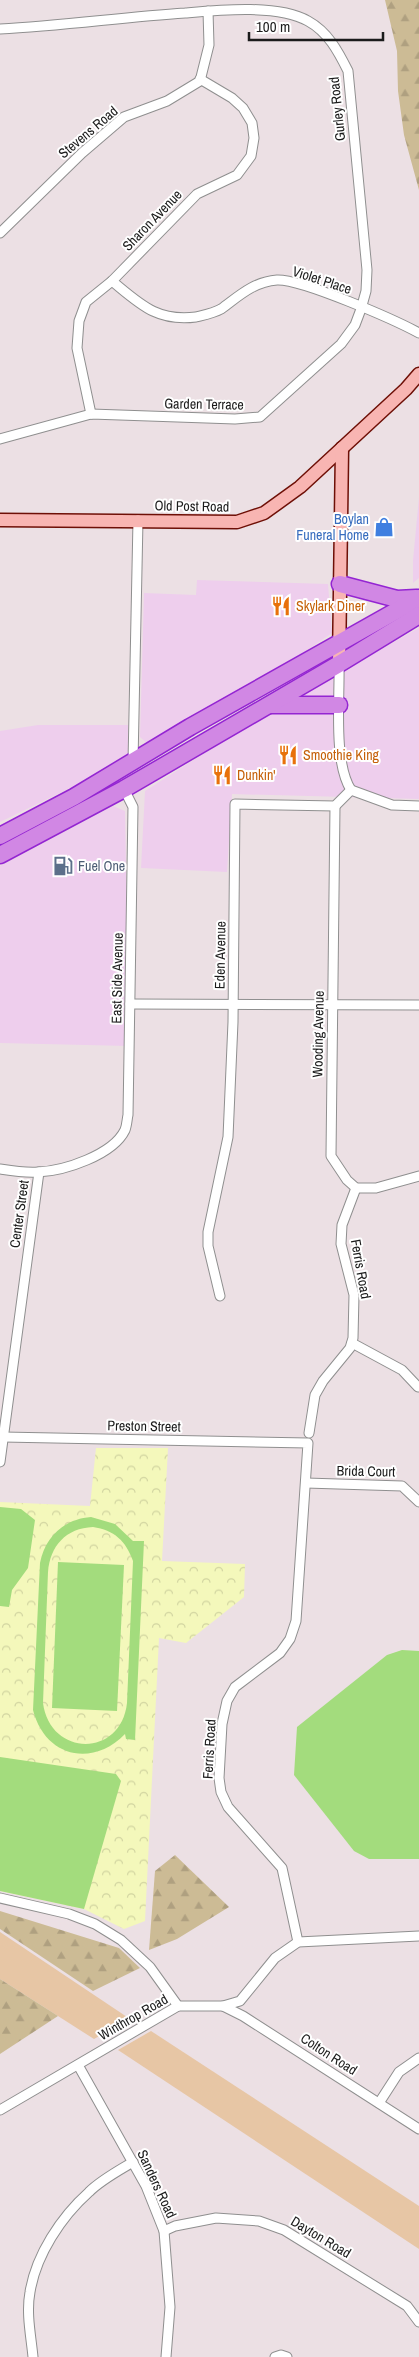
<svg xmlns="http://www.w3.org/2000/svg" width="419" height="2357" viewBox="0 0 419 2357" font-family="'Archivo Narrow',sans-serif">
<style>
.commercial{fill:#eeceed}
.grass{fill:#e7c6a5}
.forest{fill:url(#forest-firs)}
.park{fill:url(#park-crowns)}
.pitch{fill:#a3dc7d;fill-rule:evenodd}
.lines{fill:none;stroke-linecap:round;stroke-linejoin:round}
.street-casing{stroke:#8f8f8f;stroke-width:11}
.secondary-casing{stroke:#6e0f06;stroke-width:15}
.highway-casing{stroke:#9425d2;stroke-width:19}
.street{stroke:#fff;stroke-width:9}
.secondary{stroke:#f8b5b2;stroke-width:12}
.highway{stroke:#d187e4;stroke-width:16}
.labels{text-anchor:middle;stroke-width:4;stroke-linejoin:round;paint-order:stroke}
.street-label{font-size:14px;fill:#1b1b1b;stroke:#fff}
.shop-label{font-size:14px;fill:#366cbe;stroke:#fff;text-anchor:end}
.food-label{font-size:14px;fill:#c56008;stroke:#fff;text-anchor:start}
.service-label{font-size:14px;fill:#4e5e75;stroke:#fff;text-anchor:start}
</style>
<defs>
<pattern id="forest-firs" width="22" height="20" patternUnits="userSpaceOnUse" patternTransform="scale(1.25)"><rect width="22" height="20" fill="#ccbb95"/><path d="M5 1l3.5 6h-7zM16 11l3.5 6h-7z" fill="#afa080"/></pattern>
<pattern id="park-crowns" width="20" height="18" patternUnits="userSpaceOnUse" patternTransform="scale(1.25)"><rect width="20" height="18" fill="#f4f8bb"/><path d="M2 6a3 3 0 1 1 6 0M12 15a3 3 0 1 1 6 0" fill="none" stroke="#d1d4a0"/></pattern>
</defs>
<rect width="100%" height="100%" fill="#ece0e4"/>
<g class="commercial">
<polygon points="419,497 419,578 413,583 413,560"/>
<polygon points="197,580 328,584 332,633 297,657 147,743 140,737 144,593 196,595"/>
<polygon points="419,628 419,799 232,794 227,872 141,868 145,791 272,710"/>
<polygon points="38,725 128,725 128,760 0,822 0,731"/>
<polygon points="113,806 125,811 129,1046 0,1043 0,866"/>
</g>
<g class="grass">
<polygon points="0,1932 130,2019 94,2039 0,1979"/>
<polygon points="151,2031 419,2206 419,2249 118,2050"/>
</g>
<g class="forest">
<polygon points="385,0 419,0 419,190 404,135 398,91 397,51"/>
<polygon points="175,1855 229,1907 177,1939 149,1950 155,1871"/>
<polygon points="0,1911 119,1948 140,1968 93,1991 0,1929"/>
<polygon points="0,1979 58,2016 0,2054"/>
</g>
<polygon class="park" points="96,1448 168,1448 162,1561 245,1564 244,1597 186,1643 159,1638 145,1921 124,1929 84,1909 0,1891 0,1502 90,1506"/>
<g class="pitch">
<polygon points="0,1507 21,1509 35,1520 28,1568 12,1590 9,1607 0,1606"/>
<path d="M91,1517L115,1524L133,1541H144L135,1740L126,1739L125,1734C92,1768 45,1757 33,1710L40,1563C45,1537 64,1519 91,1517ZM93,1527C114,1530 126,1541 133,1561L127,1703C121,1758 50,1757 43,1703L48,1572C50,1546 66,1528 93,1527Z"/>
<polygon points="58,1562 124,1565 117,1711 52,1708"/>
<polygon points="402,1650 419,1651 419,1859 369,1859 354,1851 294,1775 297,1727 387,1655"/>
<polygon points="0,1757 116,1774 121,1781 84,1909 0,1891"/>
</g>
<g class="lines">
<defs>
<g id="street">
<path d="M0,29C62,26 123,17 185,13C219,10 278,4 308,21C328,32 338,51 348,71L367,270L366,291L361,309L355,325L341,344L260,417L235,419L91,414L0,439"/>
<polyline points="0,233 82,153 124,117 167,101 200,81 209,45 208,11"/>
<path d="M112,281C140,304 157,322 196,317C204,315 214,313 221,309C239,296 253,282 277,280C302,279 395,320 419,333"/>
<polyline points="91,414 77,348 79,321 86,302 112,281 197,194 237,175 251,156 254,138 252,123 243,108 232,98 200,79"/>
<path d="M339,664C340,698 333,762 351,790"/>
<polyline points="133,762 138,520"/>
<polyline points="335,806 331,1156 347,1180 356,1188 376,1188 419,1176"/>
<polyline points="130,1004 419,1005"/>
<path d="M0,1169C13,1171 25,1173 38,1172C64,1171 113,1155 125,1130C127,1125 127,1119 128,1115L133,807L124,789"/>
<polyline points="220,1296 208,1246 208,1232 228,1137 233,1022 235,804 335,806 351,790 392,805 419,806"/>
<polyline points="352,1343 402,1370 418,1387"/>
<polyline points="309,1433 315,1395 323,1381 350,1348 353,1338 354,1295 341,1244 342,1225 356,1188"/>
<polyline points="3,1437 308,1443 296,1621 290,1639 280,1653 235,1687 227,1701 222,1724 219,1778 221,1792 228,1807 282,1868 298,1942"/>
<polyline points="0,1462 39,1172"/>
<polyline points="306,1483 402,1486 419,1502"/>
<polyline points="0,1898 69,1914 95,1924 121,1940 150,1967 178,2006"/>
<polyline points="223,2006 243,2016 419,2129"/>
<polyline points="78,2065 146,2186 164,2231 170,2307 166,2357"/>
<polyline points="379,2103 399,2072 419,2058"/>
<polyline points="0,2110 178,2006 223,2006 240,2001 275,1958 298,1942 419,1936"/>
<polyline points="164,2231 175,2226 216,2218 259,2221 284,2230 407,2306 419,2322"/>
<path d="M33,2357C31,2336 26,2313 30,2292C36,2255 61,2217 89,2192C101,2180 118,2171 133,2162"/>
<polyline points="275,2357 281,2355 287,2357"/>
</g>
<g id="secondary">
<polyline points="0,520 237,522 264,513 300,487 406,389 419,374"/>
<polyline points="339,664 342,448"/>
</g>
<g id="highway">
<polyline points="340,584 397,599 416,598"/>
<polyline points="270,705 339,705"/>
<polyline points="0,836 74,797 190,727 419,598"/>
<polyline points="0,855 124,789 339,664 419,615"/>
</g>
</defs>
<use href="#street" class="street-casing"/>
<use href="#secondary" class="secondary-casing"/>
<use href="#highway" class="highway-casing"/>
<use href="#street" class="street"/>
<use href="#secondary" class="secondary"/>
<use href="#highway" class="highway"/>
</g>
<defs>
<symbol id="shop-bare" viewBox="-9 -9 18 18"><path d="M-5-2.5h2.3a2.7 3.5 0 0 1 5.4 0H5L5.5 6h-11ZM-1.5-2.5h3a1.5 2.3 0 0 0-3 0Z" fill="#3f7fe0" stroke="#fff" stroke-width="2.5" paint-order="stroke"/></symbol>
<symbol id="restaurant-bare" viewBox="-9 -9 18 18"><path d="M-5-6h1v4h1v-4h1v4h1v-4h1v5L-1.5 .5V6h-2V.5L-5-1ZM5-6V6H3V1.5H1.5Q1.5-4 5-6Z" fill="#e8710a" stroke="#fff" stroke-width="2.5" paint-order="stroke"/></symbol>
<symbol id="fuel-bare" viewBox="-9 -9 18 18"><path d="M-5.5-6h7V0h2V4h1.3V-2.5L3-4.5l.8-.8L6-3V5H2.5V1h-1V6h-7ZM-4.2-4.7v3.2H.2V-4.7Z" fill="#5c6f8a" stroke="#fff" stroke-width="2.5" paint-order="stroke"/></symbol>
</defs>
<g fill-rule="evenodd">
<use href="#shop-bare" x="370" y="513" width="28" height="28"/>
<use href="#restaurant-bare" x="267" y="592" width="28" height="28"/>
<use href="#restaurant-bare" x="274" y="741" width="28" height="28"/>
<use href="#restaurant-bare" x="208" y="761" width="28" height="28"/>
<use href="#fuel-bare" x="49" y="852" width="28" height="28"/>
</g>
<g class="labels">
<g class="street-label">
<text transform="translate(337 109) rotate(-96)" y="5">Gurley Road</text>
<text transform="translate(88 132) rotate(-40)" y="5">Stevens Road</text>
<text transform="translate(152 220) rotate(-46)" y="5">Sharon Avenue</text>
<text transform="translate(322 280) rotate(18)" y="5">Violet Place</text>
<text transform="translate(204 404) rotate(1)" y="5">Garden Terrace</text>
<text transform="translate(192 506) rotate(1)" y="5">Old Post Road</text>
<text transform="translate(220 955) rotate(-89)" y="5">Eden Avenue</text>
<text transform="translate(117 978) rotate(-89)" y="5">East Side Avenue</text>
<text transform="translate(318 1034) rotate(-89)" y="5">Wooding Avenue</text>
<text transform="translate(19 1214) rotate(-82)" y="5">Center Street</text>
<text transform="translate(361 1269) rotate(80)" y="5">Ferris Road</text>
<text transform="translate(144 1426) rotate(1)" y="5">Preston Street</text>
<text transform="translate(366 1471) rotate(1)" y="5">Brida Court</text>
<text transform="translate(209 1749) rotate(-87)" y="5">Ferris Road</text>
<text transform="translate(133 2017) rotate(-30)" y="5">Winthrop Road</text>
<text transform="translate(329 2054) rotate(33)" y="5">Colton Road</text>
<text transform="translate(157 2184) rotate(65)" y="5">Sanders Road</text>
<text transform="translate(321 2237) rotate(31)" y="5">Dayton Road</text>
</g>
<g class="shop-label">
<text x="369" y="524">Boylan<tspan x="369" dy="16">Funeral Home</tspan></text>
</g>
<g class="food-label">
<text x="296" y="611">Skylark Diner</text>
<text x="303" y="760">Smoothie King</text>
<text x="237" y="780">Dunkin'</text>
</g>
<g class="service-label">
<text x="78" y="871">Fuel One</text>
</g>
</g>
<path d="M249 32v8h134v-8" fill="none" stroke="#1b1b1b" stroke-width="2.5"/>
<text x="256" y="32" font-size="15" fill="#1b1b1b" stroke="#ffffff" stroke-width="4" paint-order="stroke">100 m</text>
</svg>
